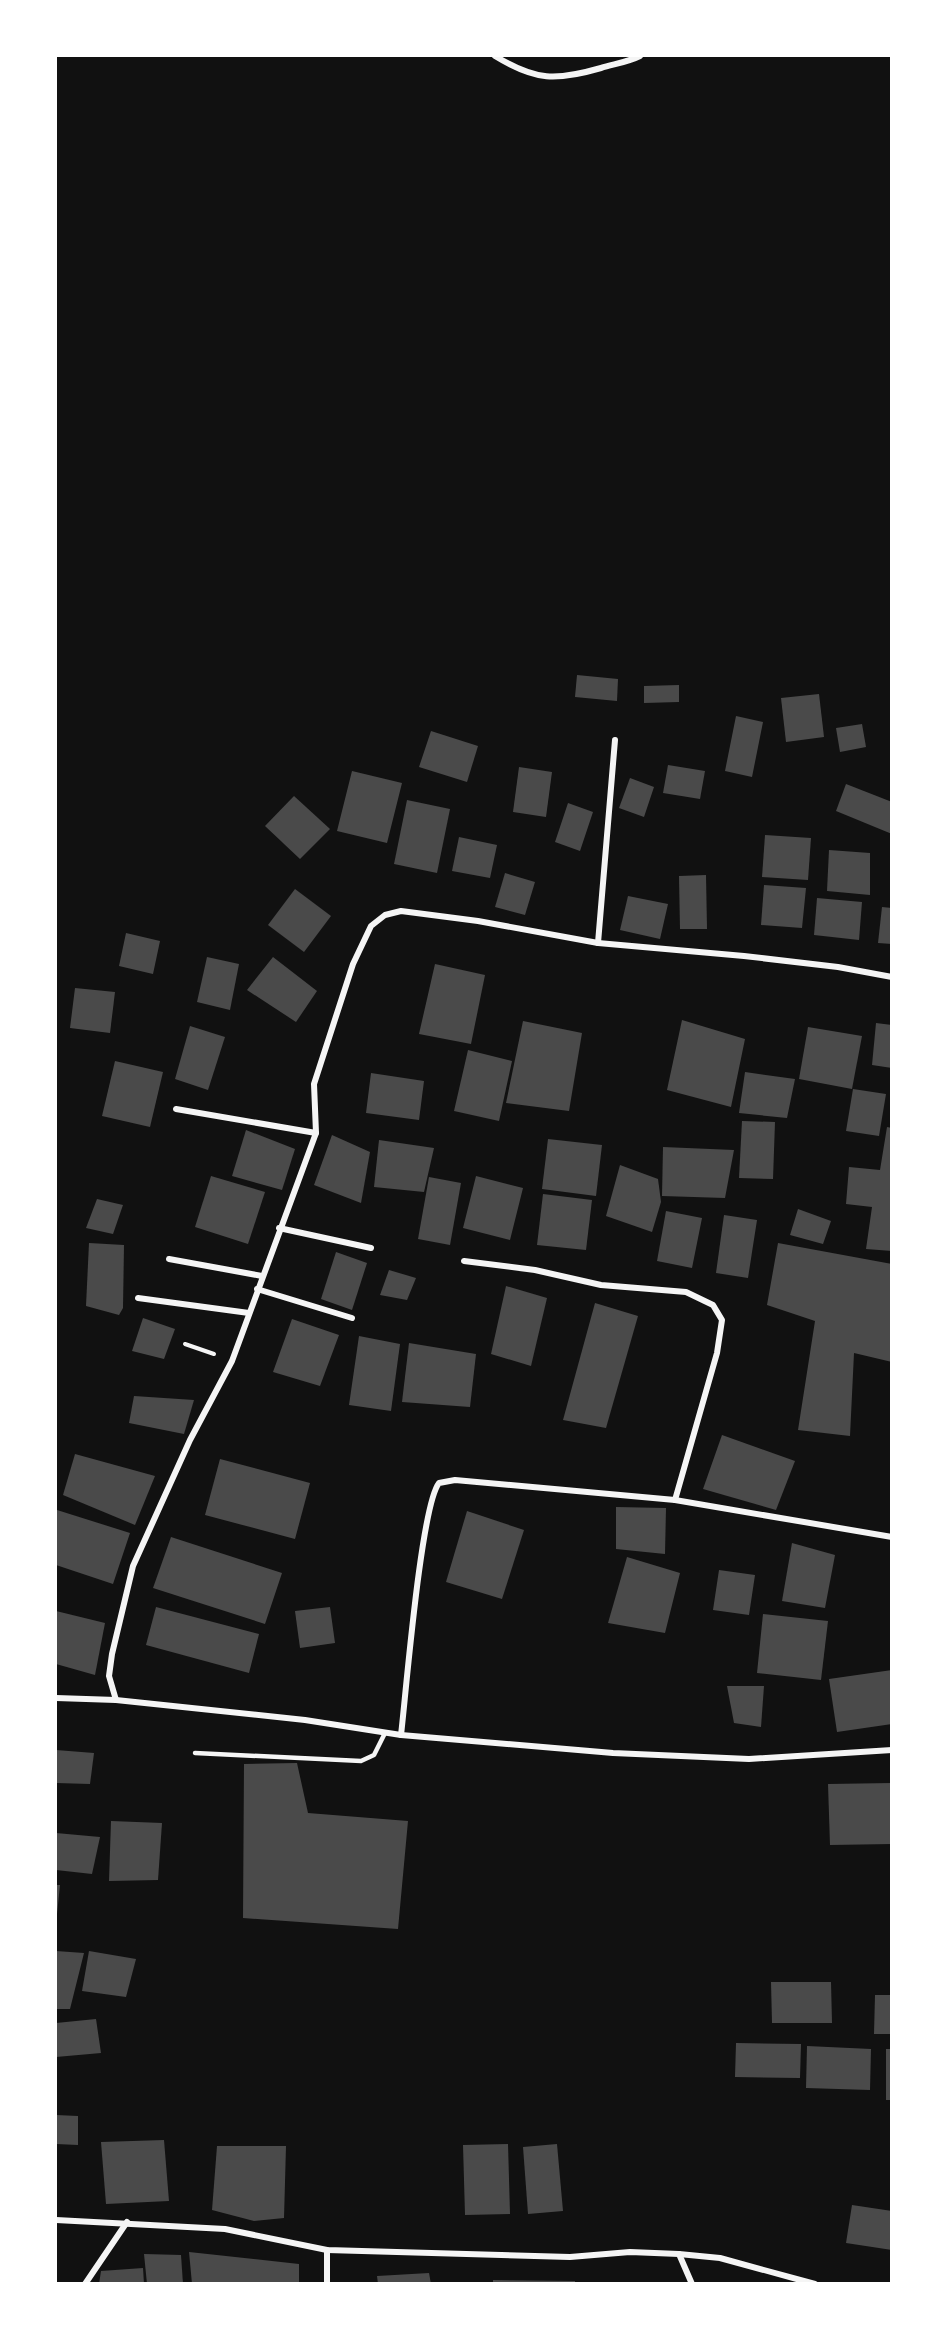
<svg xmlns="http://www.w3.org/2000/svg" width="947" height="2339" viewBox="0 0 947 2339" font-family="Karla,sans-serif">
<style>
.building{fill:#4a4a4a}
.lines{fill:none;stroke-linecap:round;stroke-linejoin:round}
.path{stroke:#f5f5f5;stroke-width:4}
.service{stroke:#f5f5f5;stroke-width:4.5}
.minor{stroke:#f5f5f5;stroke-width:6}
</style>
<rect width="100%" height="100%" fill="#111"/>
<g class="building">
<polygon points="577,675 618,679 617,701 575,697"/>
<polygon points="679,685 679,702 644,703 644,686"/>
<polygon points="819,694 824,737 786,742 781,698"/>
<polygon points="736,716 763,722 752,777 725,771"/>
<polygon points="862,724 866,747 840,752 836,728"/>
<polygon points="431,731 478,746 467,782 419,767"/>
<polygon points="668,765 705,771 700,799 663,793"/>
<polygon points="519,767 552,772 546,817 513,812"/>
<polygon points="352,771 402,783 387,843 337,831"/>
<polygon points="630,778 654,787 644,817 619,808"/>
<polygon points="846,784 892,802 892,834 836,811"/>
<polygon points="294,796 330,829 300,859 265,826"/>
<polygon points="407,800 450,809 437,873 394,864"/>
<polygon points="568,803 593,812 580,851 555,842"/>
<polygon points="765,835 811,838 808,880 762,877"/>
<polygon points="459,837 497,845 490,878 452,871"/>
<polygon points="829,850 870,853 870,895 827,891"/>
<polygon points="505,873 535,882 525,915 495,907"/>
<polygon points="706,875 707,929 680,929 679,876"/>
<polygon points="764,885 806,888 802,928 761,925"/>
<polygon points="295,889 331,916 304,952 268,925"/>
<polygon points="628,896 668,904 660,939 620,930"/>
<polygon points="817,898 862,902 859,940 814,935"/>
<polygon points="882,907 892,908 892,944 878,943"/>
<polygon points="126,933 160,941 153,974 119,966"/>
<polygon points="207,957 239,964 230,1010 197,1002"/>
<polygon points="273,957 317,991 296,1022 247,990"/>
<polygon points="435,964 485,975 471,1044 419,1034"/>
<polygon points="75,988 115,992 110,1033 70,1028"/>
<polygon points="682,1020 745,1039 731,1107 667,1090"/>
<polygon points="523,1021 582,1033 569,1111 506,1103"/>
<polygon points="876,1023 892,1025 892,1068 872,1065"/>
<polygon points="190,1026 225,1037 208,1090 175,1079"/>
<polygon points="808,1027 862,1036 852,1089 799,1079"/>
<polygon points="468,1050 512,1061 499,1121 454,1111"/>
<polygon points="115,1061 163,1072 150,1127 102,1116"/>
<polygon points="745,1072 795,1079 787,1118 739,1113"/>
<polygon points="371,1073 424,1081 419,1120 366,1113"/>
<polygon points="853,1089 886,1094 879,1136 846,1131"/>
<polygon points="742,1121 775,1122 773,1179 739,1178"/>
<polygon points="887,1127 892,1128 892,1251 866,1249 872,1207 846,1204 849,1167 880,1170"/>
<polygon points="246,1130 295,1149 282,1190 232,1176"/>
<polygon points="332,1135 370,1152 361,1203 314,1185"/>
<polygon points="548,1139 602,1145 596,1196 542,1189"/>
<polygon points="379,1140 434,1148 424,1192 374,1187"/>
<polygon points="663,1147 734,1150 725,1198 662,1196"/>
<polygon points="620,1165 658,1179 661,1202 652,1232 606,1216"/>
<polygon points="211,1176 265,1192 248,1244 195,1227"/>
<polygon points="476,1176 523,1188 510,1240 463,1228"/>
<polygon points="429,1177 461,1183 450,1245 418,1239"/>
<polygon points="543,1194 592,1200 586,1250 537,1245"/>
<polygon points="97,1199 123,1205 113,1234 86,1228"/>
<polygon points="798,1209 831,1221 823,1244 790,1235"/>
<polygon points="666,1211 702,1218 692,1268 657,1261"/>
<polygon points="724,1215 757,1220 748,1278 716,1273"/>
<polygon points="89,1243 124,1245 123,1308 119,1315 86,1306"/>
<polygon points="778,1243 892,1264 892,1362 854,1353 850,1436 798,1430 815,1321 767,1305"/>
<polygon points="336,1252 367,1263 352,1310 321,1299"/>
<polygon points="389,1270 416,1278 407,1300 380,1295"/>
<polygon points="506,1286 547,1298 531,1366 491,1354"/>
<polygon points="595,1303 638,1316 606,1428 563,1420"/>
<polygon points="143,1318 175,1329 164,1359 132,1351"/>
<polygon points="292,1319 339,1335 320,1386 273,1372"/>
<polygon points="359,1336 400,1344 391,1411 349,1405"/>
<polygon points="409,1343 476,1354 470,1407 402,1402"/>
<polygon points="134,1396 194,1400 184,1434 129,1423"/>
<polygon points="722,1435 795,1461 776,1510 703,1489"/>
<polygon points="75,1454 155,1476 135,1525 63,1495"/>
<polygon points="220,1459 310,1483 295,1539 205,1515"/>
<polygon points="616,1507 666,1508 665,1554 616,1549"/>
<polygon points="57,1510 130,1533 113,1584 56,1565"/>
<polygon points="467,1511 524,1530 502,1599 446,1582"/>
<polygon points="171,1537 282,1573 265,1624 153,1588"/>
<polygon points="792,1543 835,1555 825,1608 782,1601"/>
<polygon points="627,1557 680,1573 665,1633 608,1623"/>
<polygon points="719,1570 755,1575 749,1615 713,1610"/>
<polygon points="156,1607 259,1634 249,1673 146,1645"/>
<polygon points="330,1607 335,1643 300,1648 295,1611"/>
<polygon points="56,1611 105,1623 95,1675 56,1664"/>
<polygon points="763,1614 828,1621 821,1680 757,1673"/>
<polygon points="892,1670 892,1724 837,1732 829,1679"/>
<polygon points="727,1686 764,1686 761,1727 734,1723"/>
<polygon points="56,1750 94,1753 90,1784 56,1783"/>
<polygon points="297,1763 308,1813 408,1821 398,1929 243,1918 244,1764"/>
<polygon points="892,1783 892,1844 830,1845 828,1784"/>
<polygon points="111,1821 162,1823 158,1880 109,1881"/>
<polygon points="56,1833 100,1837 92,1874 56,1870"/>
<polygon points="56,1885 60,1885 57,1914 56,1914"/>
<polygon points="56,1951 84,1953 70,2009 56,2009"/>
<polygon points="89,1951 136,1959 126,1997 82,1991"/>
<polygon points="771,1982 831,1982 832,2023 772,2023"/>
<polygon points="875,1995 892,1995 892,2034 874,2034"/>
<polygon points="96,2019 101,2053 56,2057 56,2023"/>
<polygon points="736,2043 801,2044 800,2078 735,2077"/>
<polygon points="807,2046 871,2049 870,2090 806,2088"/>
<rect x="886" y="2049" width="6" height="51"/>
<polygon points="56,2115 78,2116 78,2145 56,2144"/>
<polygon points="164,2140 169,2201 106,2204 101,2142"/>
<polygon points="508,2144 510,2214 465,2215 463,2145"/>
<polygon points="557,2144 563,2211 528,2214 523,2147"/>
<polygon points="217,2146 286,2146 284,2218 254,2221 212,2210"/>
<polygon points="852,2205 892,2211 892,2250 846,2243"/>
<polygon points="189,2252 299,2264 299,2284 192,2284"/>
<polygon points="144,2254 181,2255 183,2284 147,2284"/>
<polygon points="143,2268 144,2284 99,2284 101,2271"/>
<polygon points="429,2273 431,2284 378,2284 377,2276"/>
<polygon points="493,2280 575,2281 575,2284 493,2284"/>
</g>
<g class="lines">
<polyline class="path" points="185,1344 214,1354"/>
<polyline class="service" points="195,1753 361,1761 374,1755 385,1733"/>
<g class="minor">
<path d="M495,56C536,81 556,81 601,68C614,64 628,62 640,56"/>
<polyline points="598,943 615,740"/>
<polyline points="176,1109 316,1133"/>
<polyline points="279,1228 371,1248"/>
<polyline points="169,1259 262,1276"/>
<polyline points="464,1261 535,1270 601,1285 686,1292 713,1305 722,1320 717,1353 675,1500"/>
<polyline points="257,1289 352,1318"/>
<polyline points="138,1298 249,1313"/>
<polyline points="56,1698 116,1700 305,1720 401,1735 613,1753 749,1759 892,1750"/>
<polyline points="116,1700 109,1676 112,1654 133,1566 190,1440 232,1361 316,1133 314,1084 353,964 371,926 385,915 401,911 478,921 598,943 744,956 838,967 892,977"/>
<path d="M401,1735C406,1693 421,1506 439,1483L455,1480L675,1500L892,1537"/>
<polyline points="56,2220 225,2229 327,2250 570,2257 630,2252 679,2254 720,2258 815,2284"/>
<polyline points="679,2254 692,2284"/>
<polyline points="85,2284 127,2222"/>
<polyline points="327,2284 327,2250"/>
</g>
</g>
<rect width="947" height="2339" fill="none" stroke="#ffffff" stroke-width="114"/>
</svg>
